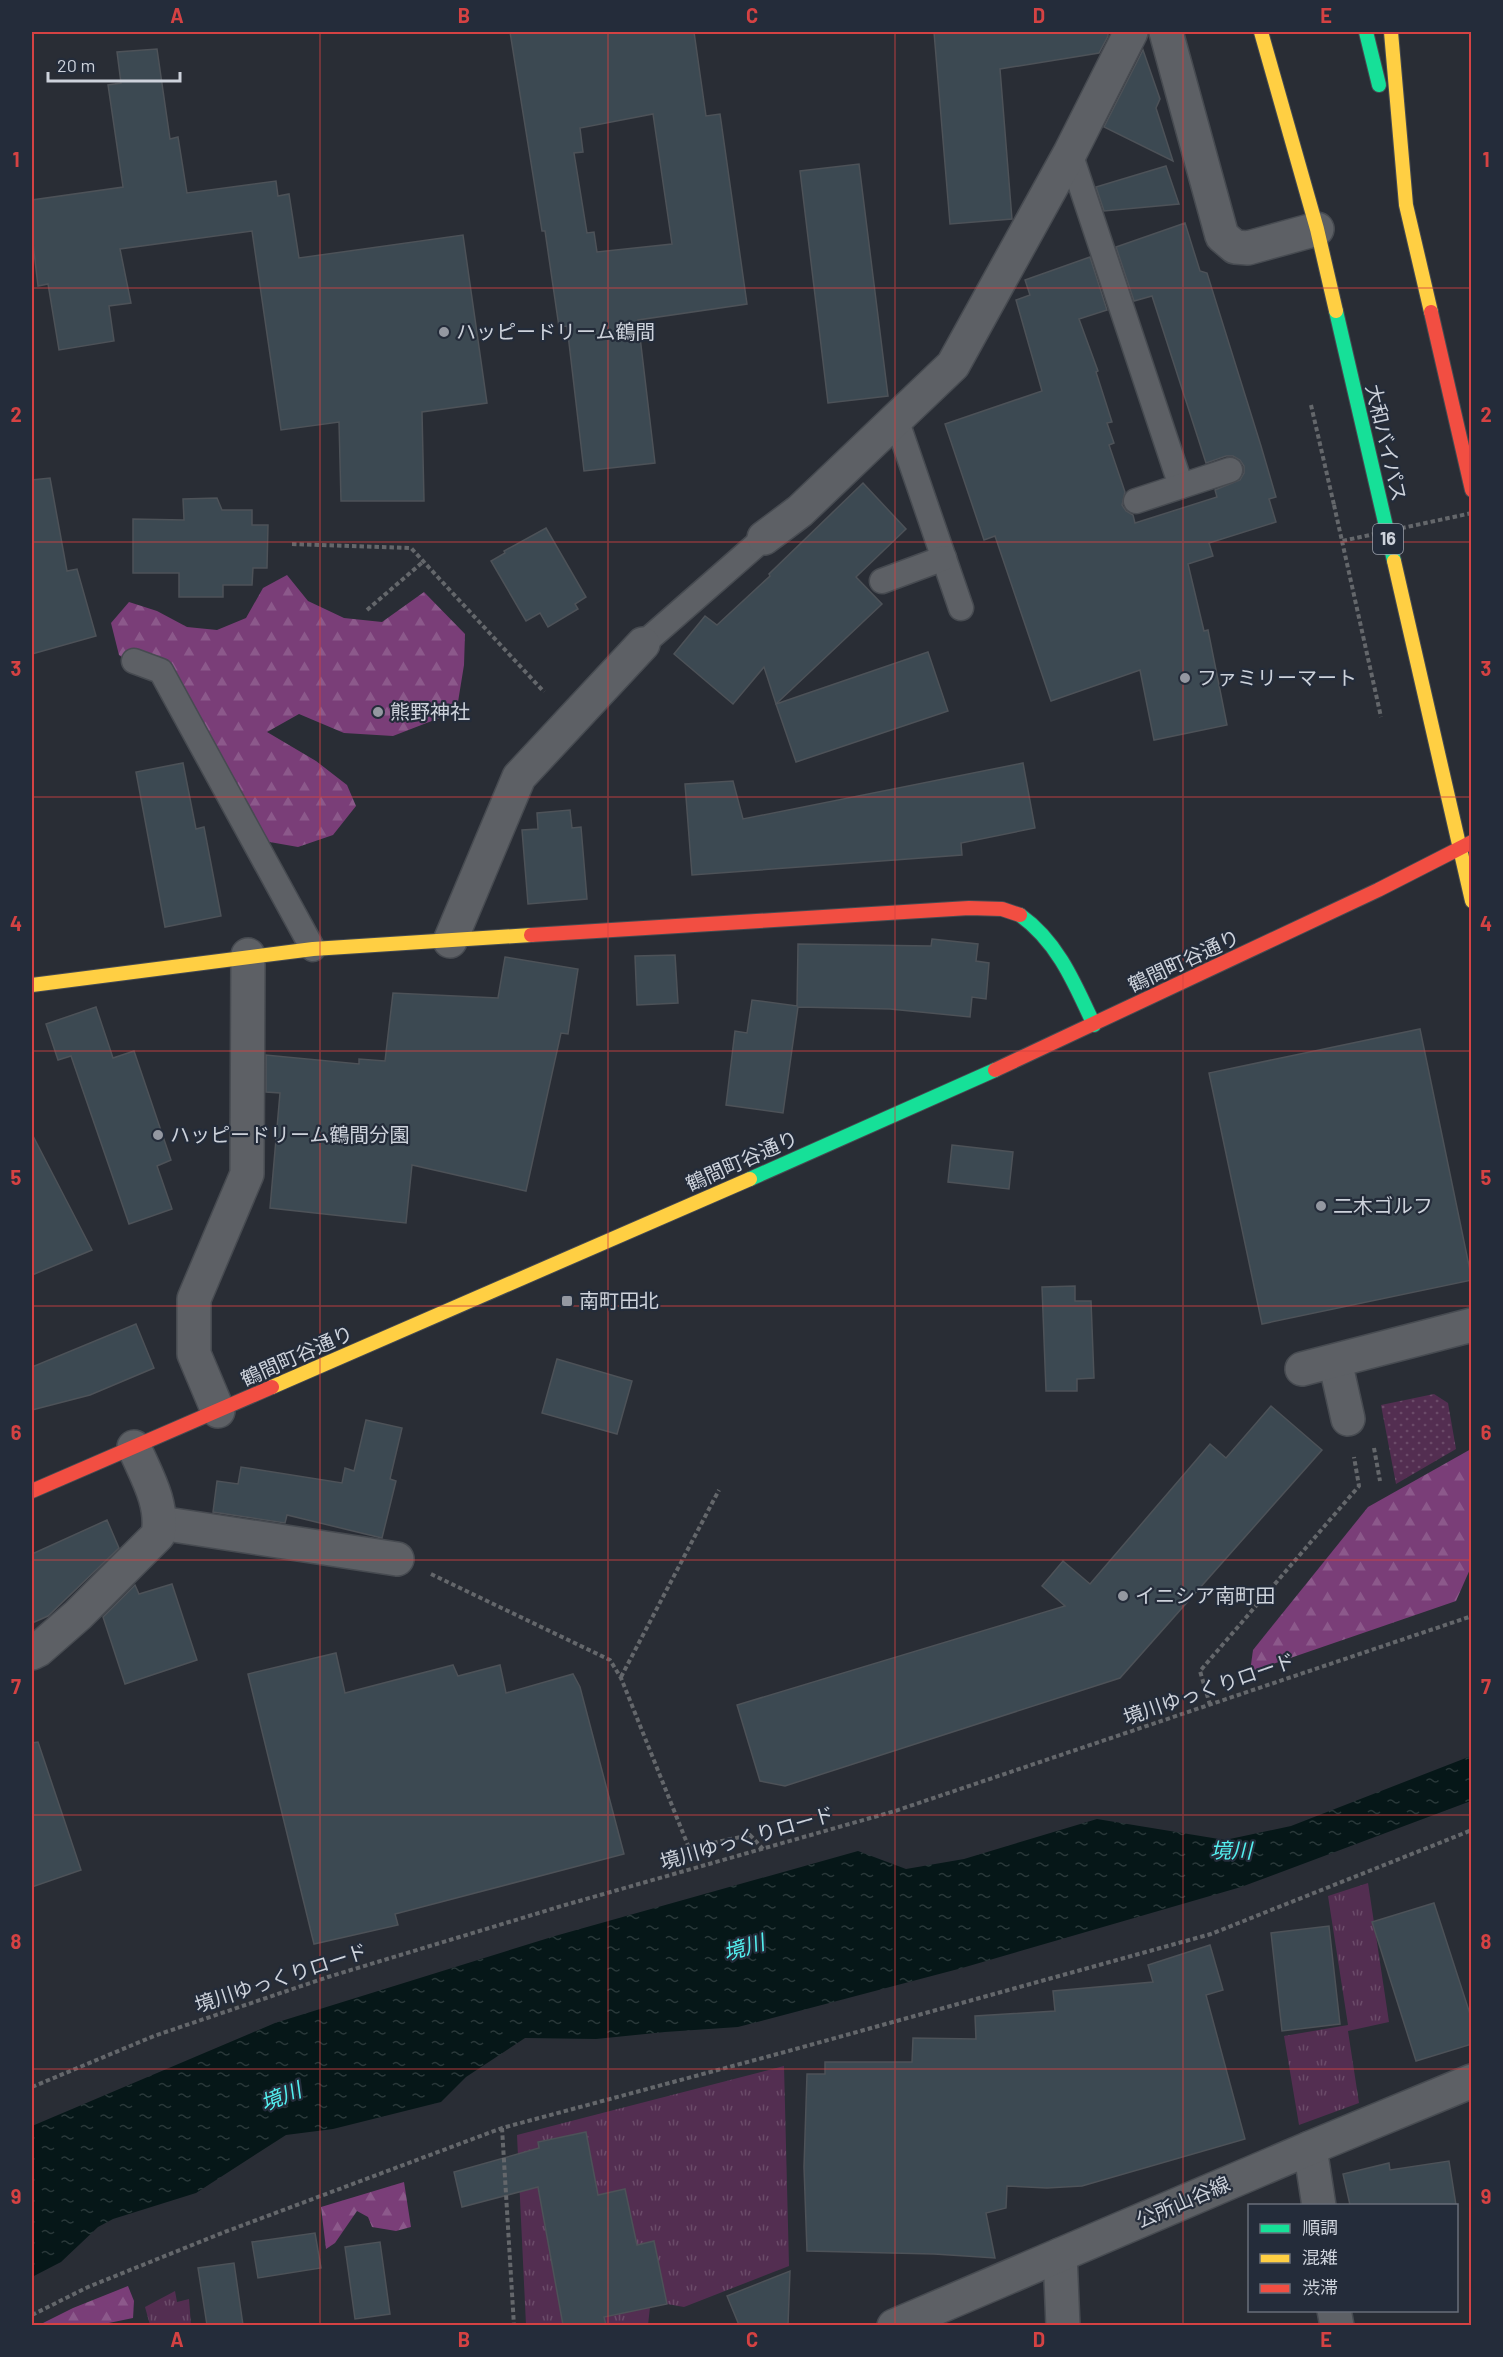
<svg xmlns="http://www.w3.org/2000/svg" width="1503" height="2357" viewBox="0 0 1503 2357" font-family="Barlow,'Noto Sans JP',sans-serif">
<style>
.grass{fill:url(#grass-tufts)}
.forest{fill:url(#forest-firs)}
.park{fill:url(#park-dots)}
.water{fill:url(#water-ripples)}
.building{fill:#3c4952;stroke:#4d5258;stroke-width:1.5;fill-rule:evenodd}
.lines{fill:none;stroke-linecap:round;stroke-linejoin:round}
.lane-casing{stroke:#474b51;stroke-width:27}
.street-casing{stroke:#474b51;stroke-width:36}
.fast-casing{stroke:#474b51;stroke-width:16}
.slow-casing{stroke:#474b51;stroke-width:16}
.jam-casing{stroke:#474b51;stroke-width:16}
.path{stroke:#64676b;stroke-width:4;stroke-dasharray:4.5 3;stroke-linecap:butt}
.lane{stroke:#5d6065;stroke-width:24}
.street{stroke:#5d6065;stroke-width:33}
.fast{stroke:#16e098;stroke-width:14}
.slow{stroke:#ffcf43;stroke-width:14}
.jam{stroke:#f24e42;stroke-width:14}
.path-bridge{stroke:#64676b;stroke-width:4;stroke-dasharray:4.5 3;stroke-linecap:butt}
.grid{fill:none;stroke:#d54243;stroke-width:1.5;stroke-opacity:0.55}
.poi-dot{fill:#9498a1;stroke:#242c3a;stroke-width:2}
.labels{text-anchor:middle;stroke-width:4.5;stroke-linejoin:round;paint-order:stroke}
.shield{fill:#242c3a;stroke:#9aa0ab;stroke-width:1.5}
.shield-label{font-size:18px;font-weight:bold;fill:#cdd2db}
.poi-label{font-size:20px;fill:#cdd2db;stroke:#242c3a;text-anchor:start}
.street-label{font-size:20px;fill:#cdd2db;stroke:#242c3a}
.water-label{font-size:21px;font-style:italic;fill:#53efef;stroke:#242c3a}
.neatline{fill:none;stroke:#d54243;stroke-width:2}
.grid-label{font-size:20px;text-anchor:middle;font-weight:bold;fill:#d54243}
</style>
<defs>
<pattern id="grass-tufts" width="24" height="20" patternUnits="userSpaceOnUse" patternTransform="scale(1.5)"><rect width="24" height="20" fill="#532e51"/><path d="M3 7l-1-3M5 7V3M7 7l1-3M15 17l-1-3M17 17v-4M19 17l1-3" fill="none" stroke="#6b4b69"/></pattern>
<pattern id="forest-firs" width="22" height="20" patternUnits="userSpaceOnUse" patternTransform="scale(1.5)"><rect width="22" height="20" fill="#7a3e78"/><path d="M5 1l3.5 6h-7zM16 11l3.5 6h-7z" fill="#8c598b"/></pattern>
<pattern id="park-dots" width="8" height="8" patternUnits="userSpaceOnUse" patternTransform="scale(1.5)"><rect width="8" height="8" fill="#532e51"/><path d="M2 2h.1M6 6h.1" fill="none" stroke="#6b4b69" stroke-width="1.8" stroke-linecap="round"/></pattern>
<pattern id="water-ripples" width="26" height="14" patternUnits="userSpaceOnUse" patternTransform="scale(1.5)"><rect width="26" height="14" fill="#061718"/><path d="M2 4q2-2 4 0t4 0M15 11q2-2 4 0t4 0" fill="none" stroke="#293839"/></pattern>
</defs>
<rect width="100%" height="100%" fill="#292d35"/>
<g class="grass">
<polygon points="1368,1883 1389,2022 1348,2031 1359,2103 1299,2125 1284,2036 1348,2025 1328,1896"/>
<polygon points="784,2066 789,2266 684,2307 667,2304 650,2307 648,2325 526,2325 517,2135"/>
<polygon points="175,2291 177,2302 189,2299 191,2325 150,2325 145,2307"/>
</g>
<g class="forest">
<polygon points="287,575 308,601 344,618 382,622 424,592 465,634 464,665 458,702 442,717 393,736 344,733 299,714 267,732 316,761 347,785 356,806 333,835 298,847 253,839 153,680 119,655 111,623 129,602 157,611 187,627 217,630 246,618 263,588"/>
<polygon points="1471,1449 1471,1567 1456,1601 1250,1672 1253,1650 1368,1507"/>
<polygon points="404,2182 411,2227 396,2231 372,2227 368,2217 357,2211 335,2243 326,2249 321,2207"/>
<polygon points="128,2286 134,2301 133,2318 99,2325 39,2325 73,2308"/>
</g>
<polygon class="park" points="1434,1394 1448,1403 1456,1449 1396,1484 1381,1405"/>
<polygon class="water" points="1471,1756 1471,1801 1241,1887 962,1968 738,2027 665,2032 596,2039 525,2038 466,2077 441,2102 333,2129 286,2135 196,2193 113,2219 98,2227 61,2262 32,2277 32,2126 275,2023 555,1936 858,1851 906,1869 964,1859 1097,1819 1225,1840 1291,1826"/>
<g class="building">
<path d="M510,32H694L706,116L720,114L747,304L638,320L655,463L584,471L567,326L559,327L545,231H542ZM653,114L672,244L597,252L594,232L587,233L574,153L583,152L580,128Z"/>
<polygon points="934,32 1108,32 1108,36 1099,53 1000,69 1012,219 950,224"/>
<polygon points="157,49 170,139 178,137 187,193 276,181 278,196 289,194 299,258 463,235 487,403 422,412 424,501 341,501 339,422 281,430 252,231 120,249 131,303 109,306 114,341 59,350 48,284 38,286 32,235 32,200 123,187 108,85 121,83 117,52"/>
<polygon points="1143,50 1160,99 1156,108 1173,161 1104,127"/>
<polygon points="859,164 888,396 828,403 800,171"/>
<polygon points="1166,166 1179,204 1104,211 1096,187"/>
<polygon points="1185,223 1200,271 1207,273 1261,446 1276,497 1269,499 1276,522 1209,543 1213,556 1188,564 1204,631 1208,630 1227,725 1154,740 1140,670 1051,701 995,536 984,540 945,424 1042,391 1016,300 1030,295 1025,280 1090,257 1107,310 1079,319 1098,371 1096,372 1112,422 1107,423 1114,443 1109,445 1125,492 1122,505 1126,511 1133,515 1135,523 1217,497 1215,490 1240,480 1244,473 1244,466 1240,460 1233,456 1226,456 1206,463 1152,296 1134,301 1116,247"/>
<polygon points="50,478 67,571 77,569 96,636 32,654 32,480"/>
<polygon points="863,483 906,529 856,577 882,604 776,704 764,667 733,704 674,654 705,616 717,625 770,576 769,574"/>
<polygon points="217,498 222,510 252,510 252,525 268,525 267,568 253,568 252,585 223,585 223,597 179,597 179,573 133,573 133,519 184,520 183,499"/>
<polygon points="546,528 586,597 575,604 578,609 548,627 540,613 526,621 491,561 505,553 504,551"/>
<polygon points="928,652 948,711 796,762 776,704"/>
<polygon points="183,763 196,829 204,827 221,916 165,927 136,772"/>
<polygon points="1023,763 1035,828 961,843 962,855 692,875 685,784 733,781 743,819"/>
<polygon points="570,810 572,828 581,827 587,899 528,904 522,830 538,829 537,813"/>
<polygon points="932,939 978,944 976,961 989,963 986,999 972,997 970,1017 890,1009 798,1007 783,1113 726,1105 735,1031 747,1033 752,1000 797,1006 798,944 931,946"/>
<polygon points="675,955 678,1003 637,1005 635,956"/>
<polygon points="505,957 578,969 568,1034 561,1033 526,1191 412,1165 406,1223 270,1208 280,1093 266,1092 266,1055 359,1064 359,1059 385,1061 393,993 498,998"/>
<polygon points="96,1007 113,1058 134,1051 171,1160 157,1166 172,1209 129,1224 71,1056 58,1060 46,1024"/>
<polygon points="1420,1029 1472,1280 1262,1324 1209,1073"/>
<polygon points="32,1134 92,1250 32,1275"/>
<polygon points="952,1145 1013,1152 1009,1189 948,1182"/>
<polygon points="1075,1286 1075,1301 1091,1301 1094,1378 1077,1379 1077,1391 1046,1391 1042,1287"/>
<polygon points="136,1324 154,1368 90,1395 32,1410 32,1367"/>
<polygon points="557,1359 632,1381 617,1434 542,1413"/>
<polygon points="1271,1406 1322,1450 1120,1678 785,1786 760,1781 737,1705 1065,1606 1042,1586 1063,1561 1090,1584 1210,1444 1226,1458"/>
<polygon points="366,1420 402,1428 390,1479 396,1481 382,1538 287,1515 285,1523 213,1512 217,1481 238,1484 241,1467 342,1483 345,1468 354,1471"/>
<polygon points="107,1520 119,1548 48,1616 32,1623 32,1554"/>
<polygon points="172,1584 197,1660 125,1684 103,1617 135,1585 139,1594"/>
<polygon points="336,1653 345,1693 453,1665 458,1676 500,1665 506,1693 573,1674 580,1687 624,1854 395,1914 398,1925 314,1944 248,1674"/>
<polygon points="38,1742 81,1870 32,1887 32,1743"/>
<polygon points="1434,1903 1472,2020 1472,2044 1416,2061 1372,1922"/>
<polygon points="1329,1926 1340,2024 1282,2031 1271,1933"/>
<polygon points="1210,1945 1223,1990 1206,1995 1245,2139 1082,2186 1047,2188 1007,2186 1006,2208 986,2213 995,2258 934,2254 807,2251 804,2167 807,2074 825,2074 825,2062 912,2062 913,2038 976,2039 975,2016 1055,2011 1053,1991 1153,1982 1148,1965"/>
<polygon points="586,2132 598,2195 625,2189 637,2245 654,2241 667,2304 604,2317 606,2325 563,2325 538,2187 462,2207 454,2172 539,2148 538,2142"/>
<polygon points="1449,2161 1456,2205 1350,2205 1343,2174 1389,2163 1390,2170"/>
<polygon points="315,2233 321,2268 258,2278 252,2242"/>
<polygon points="380,2242 390,2314 355,2319 345,2247"/>
<polygon points="234,2263 243,2325 207,2325 198,2268"/>
<polygon points="790,2271 788,2325 739,2325 727,2296"/>
</g>
<g class="lines">
<defs>
<g id="lane">
<polyline points="1070,153 1181,486"/>
<polyline points="896,419 961,608"/>
<polyline points="1136,501 1230,470"/>
<polyline points="882,581 944,558"/>
<polyline points="643,644 764,538"/>
<polyline points="134,661 161,671 313,949"/>
</g>
<g id="street">
<polyline points="1166,32 1222,236 1235,247 1248,248 1317,229"/>
<polyline points="764,538 800,511 953,365 1070,153 1131,32"/>
<polyline points="450,941 519,777 643,644"/>
<polyline points="1335,1361 1348,1419"/>
<polyline points="1302,1369 1472,1325"/>
<polyline points="218,1411 194,1354 194,1299 247,1174 248,955"/>
<polyline points="160,1523 397,1559"/>
<path d="M32,1653L38,1650L78,1615L158,1535C164,1504 146,1475 134,1447"/>
<polyline points="1310,2148 1319,2206"/>
<polyline points="1060,2255 1063,2326"/>
<polyline points="1334,2310 1337,2326"/>
<polyline points="894,2326 1310,2148 1472,2081"/>
</g>
<g id="fast">
<polyline points="1366,32 1379,85"/>
<polyline points="1336,311 1394,561"/>
<path d="M1020,915C1058,942 1075,984 1094,1025"/>
<polyline points="750,1179 995,1070"/>
</g>
<g id="slow">
<polyline points="1261,32 1317,229 1336,311"/>
<polyline points="1391,32 1406,205 1431,312"/>
<polyline points="1394,561 1472,901"/>
<polyline points="32,985 313,949 531,935"/>
<polyline points="272,1387 750,1179"/>
</g>
<g id="jam">
<polyline points="1431,312 1472,490"/>
<polyline points="531,935 969,908 1002,909 1020,915"/>
<polyline points="995,1070 1378,890 1472,842"/>
<polyline points="32,1491 272,1387"/>
</g>
</defs>
<use href="#lane" class="lane-casing"/>
<use href="#street" class="street-casing"/>
<use href="#fast" class="fast-casing"/>
<use href="#slow" class="slow-casing"/>
<use href="#jam" class="jam-casing"/>
<g class="path">
<polyline points="1311,405 1334,505"/>
<polyline points="1342,541 1381,717"/>
<polyline points="292,544 411,548 544,692"/>
<polyline points="367,610 424,561"/>
<polyline points="1374,1448 1380,1481"/>
<polyline points="431,1574 610,1660 621,1678 689,1848 750,1835 763,1849"/>
<polyline points="621,1677 719,1490"/>
<polyline points="1210,1705 1200,1671 1359,1486 1354,1457"/>
<polyline points="32,2087 154,2036 328,1977 565,1905 895,1811 1472,1616"/>
<polyline points="502,2128 514,2326"/>
<polyline points="32,2315 88,2287 222,2233 502,2128 781,2053 1211,1934 1472,1830"/>
</g>
<use href="#lane" class="lane"/>
<use href="#street" class="street"/>
<use href="#fast" class="fast"/>
<use href="#slow" class="slow"/>
<use href="#jam" class="jam"/>
<polyline class="path-bridge" points="1334,505 1342,541 1472,513"/>
</g>
<path class="grid" d="M320,32V2326M608,32V2326M895,32V2326M1183,32V2326M32,288H1472M32,542H1472M32,797H1472M32,1051H1472M32,1306H1472M32,1560H1472M32,1815H1472M32,2069H1472"/>
<g class="poi-dot">
<circle cx="444" cy="332" r="6"/>
<circle cx="1185" cy="678" r="6"/>
<circle cx="378" cy="712" r="6"/>
<circle cx="158" cy="1135" r="6"/>
<circle cx="1321" cy="1206" r="6"/>
<rect x="561" y="1295" width="12" height="12" rx="3"/>
<circle cx="1123" cy="1596" r="6"/>
</g>
<g class="labels">
<rect class="shield" x="1373" y="524" width="30" height="30" rx="4.5"/>
<g class="shield-label">
<text x="1388" y="545">16</text>
</g>
<g class="poi-label">
<text x="456" y="339">ハッピードリーム鶴間</text>
<text x="1197" y="685">ファミリーマート</text>
<text x="390" y="719">熊野神社</text>
<text x="170" y="1142">ハッピードリーム鶴間分園</text>
<text x="1333" y="1213">二木ゴルフ</text>
<text x="579" y="1308">南町田北</text>
<text x="1135" y="1603">イニシア南町田</text>
</g>
<g class="street-label">
<text transform="translate(1386 443) rotate(77)" y="7">大和バイパス</text>
<text transform="translate(1184 961) rotate(-25)" y="7">鶴間町谷通り</text>
<text transform="translate(742 1161) rotate(-24)" y="7">鶴間町谷通り</text>
<text transform="translate(297 1356) rotate(-24)" y="7">鶴間町谷通り</text>
<text transform="translate(1209 1689) rotate(-19)" y="7">境川ゆっくりロード</text>
<text transform="translate(747 1838) rotate(-16)" y="7">境川ゆっくりロード</text>
<text transform="translate(281 1978) rotate(-18)" y="7">境川ゆっくりロード</text>
<text transform="translate(1183 2202) rotate(-23)" y="7">公所山谷線</text>
</g>
<g class="water-label">
<text x="1231" y="1858">境川</text>
<text transform="translate(744 1948) rotate(-17)" y="7">境川</text>
<text transform="translate(281 2097) rotate(-22)" y="7">境川</text>
</g>
</g>
<rect width="1503" height="2357" fill="none" stroke="#242c3a" stroke-width="66"/>
<rect x="1248" y="2204" width="210" height="108" fill="#242c3a" stroke="#686e7a" stroke-width="1.5"/>
<rect x="1260" y="2224" width="30" height="9" fill="#16e098" stroke="#686e7a" stroke-width="1.5"/>
<text x="1302" y="2234" font-size="18" fill="#cdd2db">順調</text>
<rect x="1260" y="2254" width="30" height="9" fill="#ffcf43" stroke="#686e7a" stroke-width="1.5"/>
<text x="1302" y="2264" font-size="18" fill="#cdd2db">混雑</text>
<rect x="1260" y="2284" width="30" height="9" fill="#f24e42" stroke="#686e7a" stroke-width="1.5"/>
<text x="1302" y="2294" font-size="18" fill="#cdd2db">渋滞</text>
<path d="M48 72v9h132v-9" fill="none" stroke="#cdd2db" stroke-width="3"/>
<text x="57" y="72" font-size="18" fill="#cdd2db" stroke="#242c3a" stroke-width="4.5" paint-order="stroke">20 m</text>
<rect x="33" y="33" width="1437" height="2291" class="neatline"/>
<g class="grid-label">
<text x="177" y="23">A</text>
<text x="464" y="23">B</text>
<text x="752" y="23">C</text>
<text x="1039" y="23">D</text>
<text x="1326" y="23">E</text>
<text x="16" y="167">1</text>
<text x="1486" y="167">1</text>
<text x="16" y="422">2</text>
<text x="1486" y="422">2</text>
<text x="16" y="676">3</text>
<text x="1486" y="676">3</text>
<text x="16" y="931">4</text>
<text x="1486" y="931">4</text>
<text x="16" y="1185">5</text>
<text x="1486" y="1185">5</text>
<text x="16" y="1440">6</text>
<text x="1486" y="1440">6</text>
<text x="16" y="1694">7</text>
<text x="1486" y="1694">7</text>
<text x="16" y="1949">8</text>
<text x="1486" y="1949">8</text>
<text x="16" y="2204">9</text>
<text x="1486" y="2204">9</text>
<text x="177" y="2347">A</text>
<text x="464" y="2347">B</text>
<text x="752" y="2347">C</text>
<text x="1039" y="2347">D</text>
<text x="1326" y="2347">E</text>
</g>
</svg>
